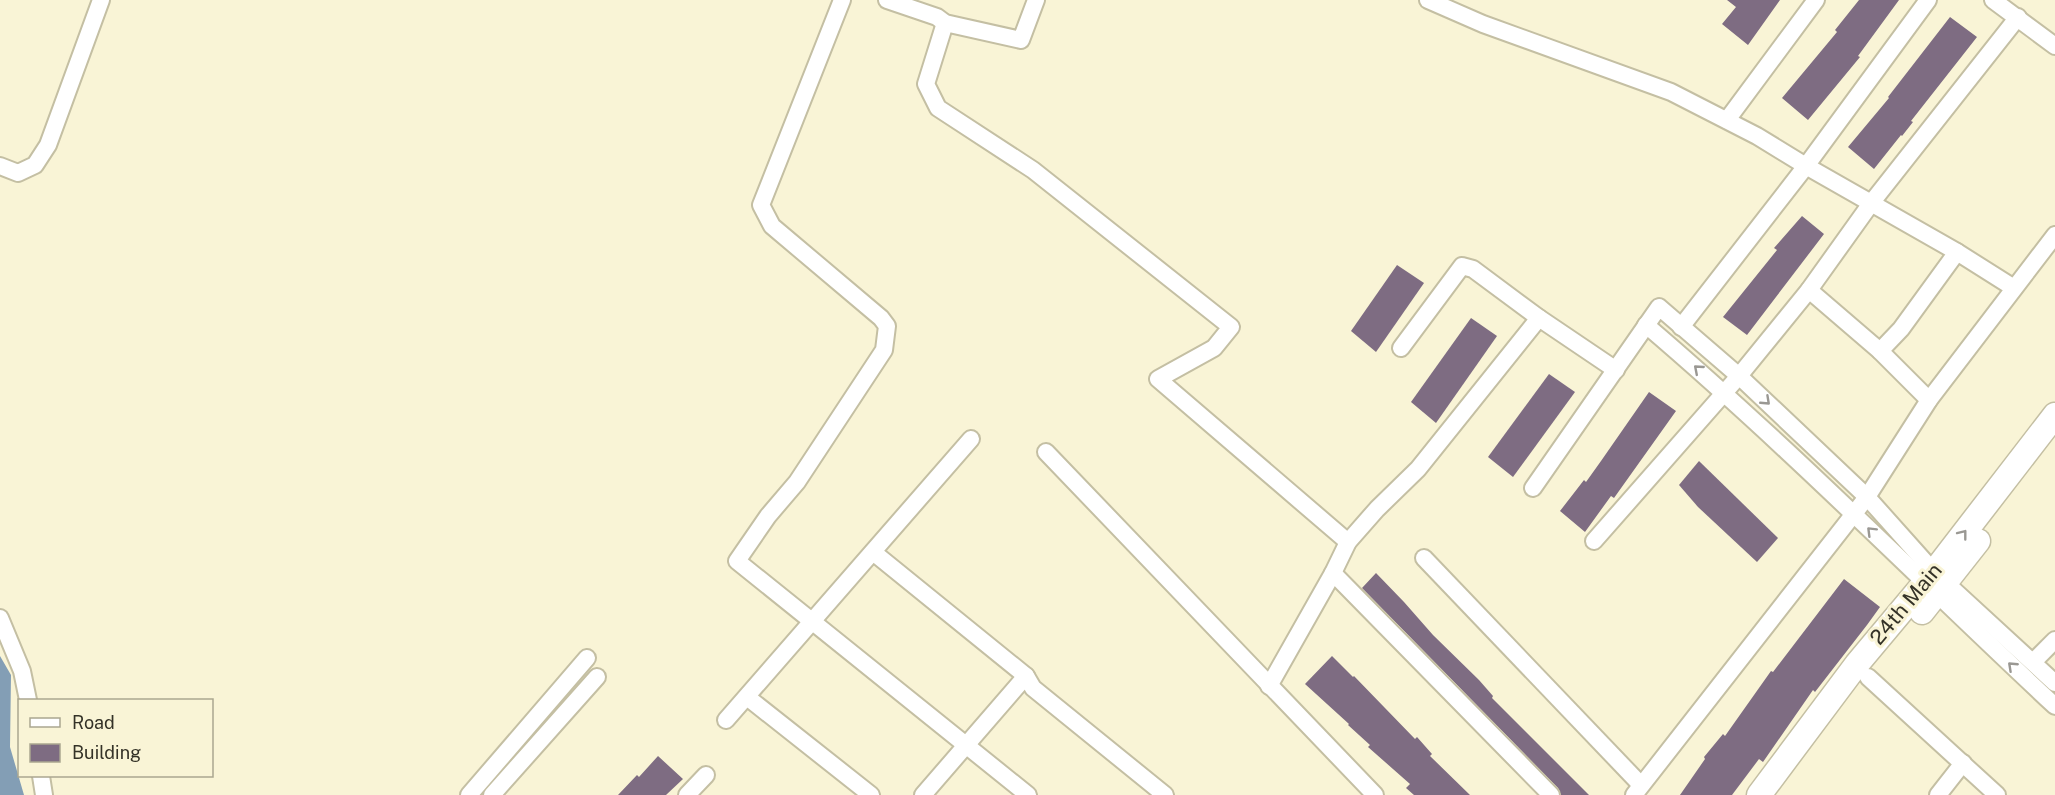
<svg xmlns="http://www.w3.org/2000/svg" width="2055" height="795" viewBox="0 0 2055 795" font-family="'Public Sans',sans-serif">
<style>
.water{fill:#839eb5}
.building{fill:#7e6c82}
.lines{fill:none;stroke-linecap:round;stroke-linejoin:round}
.street-casing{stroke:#c4bfa3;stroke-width:20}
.secondary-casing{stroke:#c4bfa3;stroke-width:27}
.street{stroke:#fff;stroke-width:16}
.secondary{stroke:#fff;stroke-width:24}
.oneway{stroke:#9a9893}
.labels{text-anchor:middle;stroke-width:6;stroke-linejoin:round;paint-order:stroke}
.street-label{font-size:21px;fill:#343227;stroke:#f9f4d6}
</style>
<rect width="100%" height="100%" fill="#f9f4d6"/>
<polygon class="water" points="0,656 11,675 10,747 24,795 0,795"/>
<g class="building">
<polygon points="1727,0 1780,0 1748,45 1722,24 1736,7"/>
<polygon points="1859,0 1899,0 1858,56 1860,57 1808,120 1782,98 1837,32 1835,30"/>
<polygon points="1950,17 1977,37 1911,121 1913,122 1902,136 1901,135 1874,169 1848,147 1889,98 1888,97"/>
<polygon points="1802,216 1824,234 1747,335 1723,317 1777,250 1774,248"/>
<polygon points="1397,265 1424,283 1376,352 1351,331"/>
<polygon points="1471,318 1497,336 1436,423 1411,402"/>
<polygon points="1549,374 1575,392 1513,477 1488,457"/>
<polygon points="1649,392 1676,411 1614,498 1611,496 1585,532 1560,511 1584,480 1586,482 1601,461"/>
<polygon points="1699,461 1778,538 1757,562 1698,507 1679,485"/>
<polygon points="1376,573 1404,602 1433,635 1479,680 1493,696 1492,698 1589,795 1561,795 1558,788 1362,588"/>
<polygon points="1844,579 1880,607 1867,625 1815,692 1813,690 1763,762 1759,759 1732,795 1680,795 1705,759 1704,757 1723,734 1725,736 1771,671 1773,672"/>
<polygon points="1332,656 1353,677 1354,676 1415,739 1417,737 1432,754 1430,756 1470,795 1414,795 1406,788 1410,784 1368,747 1370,745 1348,725 1349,724 1305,684"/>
<polygon points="658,756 683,779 666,795 618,795 637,775 639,777"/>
</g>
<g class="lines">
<defs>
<g id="street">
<polyline points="842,0 761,205 772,226 881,318 887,326 884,350 797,482 768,516 737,561 1028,795"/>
<polyline points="887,0 937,17 945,23 1021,40 1036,0"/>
<polyline points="1428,0 1483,24 1671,92 1757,136 1806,166 1957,252 2014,288"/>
<polyline points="1993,0 2055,46"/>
<polyline points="945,23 926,84 938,108 1033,170 1231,327 1214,348 1158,379 1348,542"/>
<polyline points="1727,120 1816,0"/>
<polyline points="0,166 18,173 35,165 48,145 101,0"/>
<polyline points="1809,290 1880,351 1929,400"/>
<path d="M1646,325C1788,446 1919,579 2055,706"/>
<polyline points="1681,327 1806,166 1928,0"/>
<polyline points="1401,348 1462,266 1473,269 1539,318 1616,370"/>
<polyline points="1880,351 1901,329 1957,252"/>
<polyline points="1046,452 1375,795"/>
<polyline points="1533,488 1659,307 1739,376 1867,497 1934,572 2055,683"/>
<polyline points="1594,541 1739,376 1809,290 1872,202 2018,17"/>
<polyline points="873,552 1026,676 1033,688 1165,795"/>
<polyline points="1424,558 1641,785"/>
<polyline points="1333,573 1551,795"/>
<polyline points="0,618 22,671 28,700"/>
<polyline points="2033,662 2055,640"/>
<polyline points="1868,677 1997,795"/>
<polyline points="1269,686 1333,573 1348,542 1377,509 1418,469 1539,318"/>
<polyline points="747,697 871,795"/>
<polyline points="726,720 971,439"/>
<polyline points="41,776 44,795"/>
<polyline points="469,795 587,658"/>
<polyline points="492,795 597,677"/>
<polyline points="687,795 706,775"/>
<polyline points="923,795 1026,676"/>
<polyline points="1634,795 1867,497 1929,400 2055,235"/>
<polyline points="1938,795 1963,763"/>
</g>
<g id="secondary">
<polyline points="1922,612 1978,541"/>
<polyline points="1759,795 1857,664 1934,572 2055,415"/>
</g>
</defs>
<use href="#street" class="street-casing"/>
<use href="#secondary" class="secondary-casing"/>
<use href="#street" class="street"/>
<use href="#secondary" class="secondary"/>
</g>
<defs><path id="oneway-chevron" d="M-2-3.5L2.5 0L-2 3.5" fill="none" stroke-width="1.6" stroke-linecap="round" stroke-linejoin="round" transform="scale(1.5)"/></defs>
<g class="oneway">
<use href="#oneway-chevron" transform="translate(1698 369) rotate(-139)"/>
<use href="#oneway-chevron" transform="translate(1766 401) rotate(43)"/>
<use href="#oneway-chevron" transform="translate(1871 531) rotate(-135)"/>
<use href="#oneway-chevron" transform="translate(1963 534) rotate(-52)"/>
<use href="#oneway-chevron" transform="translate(2012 666) rotate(-137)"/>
</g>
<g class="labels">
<g class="street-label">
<text transform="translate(1906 604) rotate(-50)" y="7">24th Main</text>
</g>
</g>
<rect x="18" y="699" width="195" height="78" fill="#f9f4d6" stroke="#aaa690" stroke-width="1.5"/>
<rect x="30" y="718" width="30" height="9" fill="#ffffff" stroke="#aaa690" stroke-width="1.5"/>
<text x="72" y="729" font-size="18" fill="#343227">Road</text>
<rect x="30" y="744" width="30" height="18" fill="#7e6c82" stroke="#aaa690" stroke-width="1.5"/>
<text x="72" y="759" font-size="18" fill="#343227">Building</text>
</svg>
